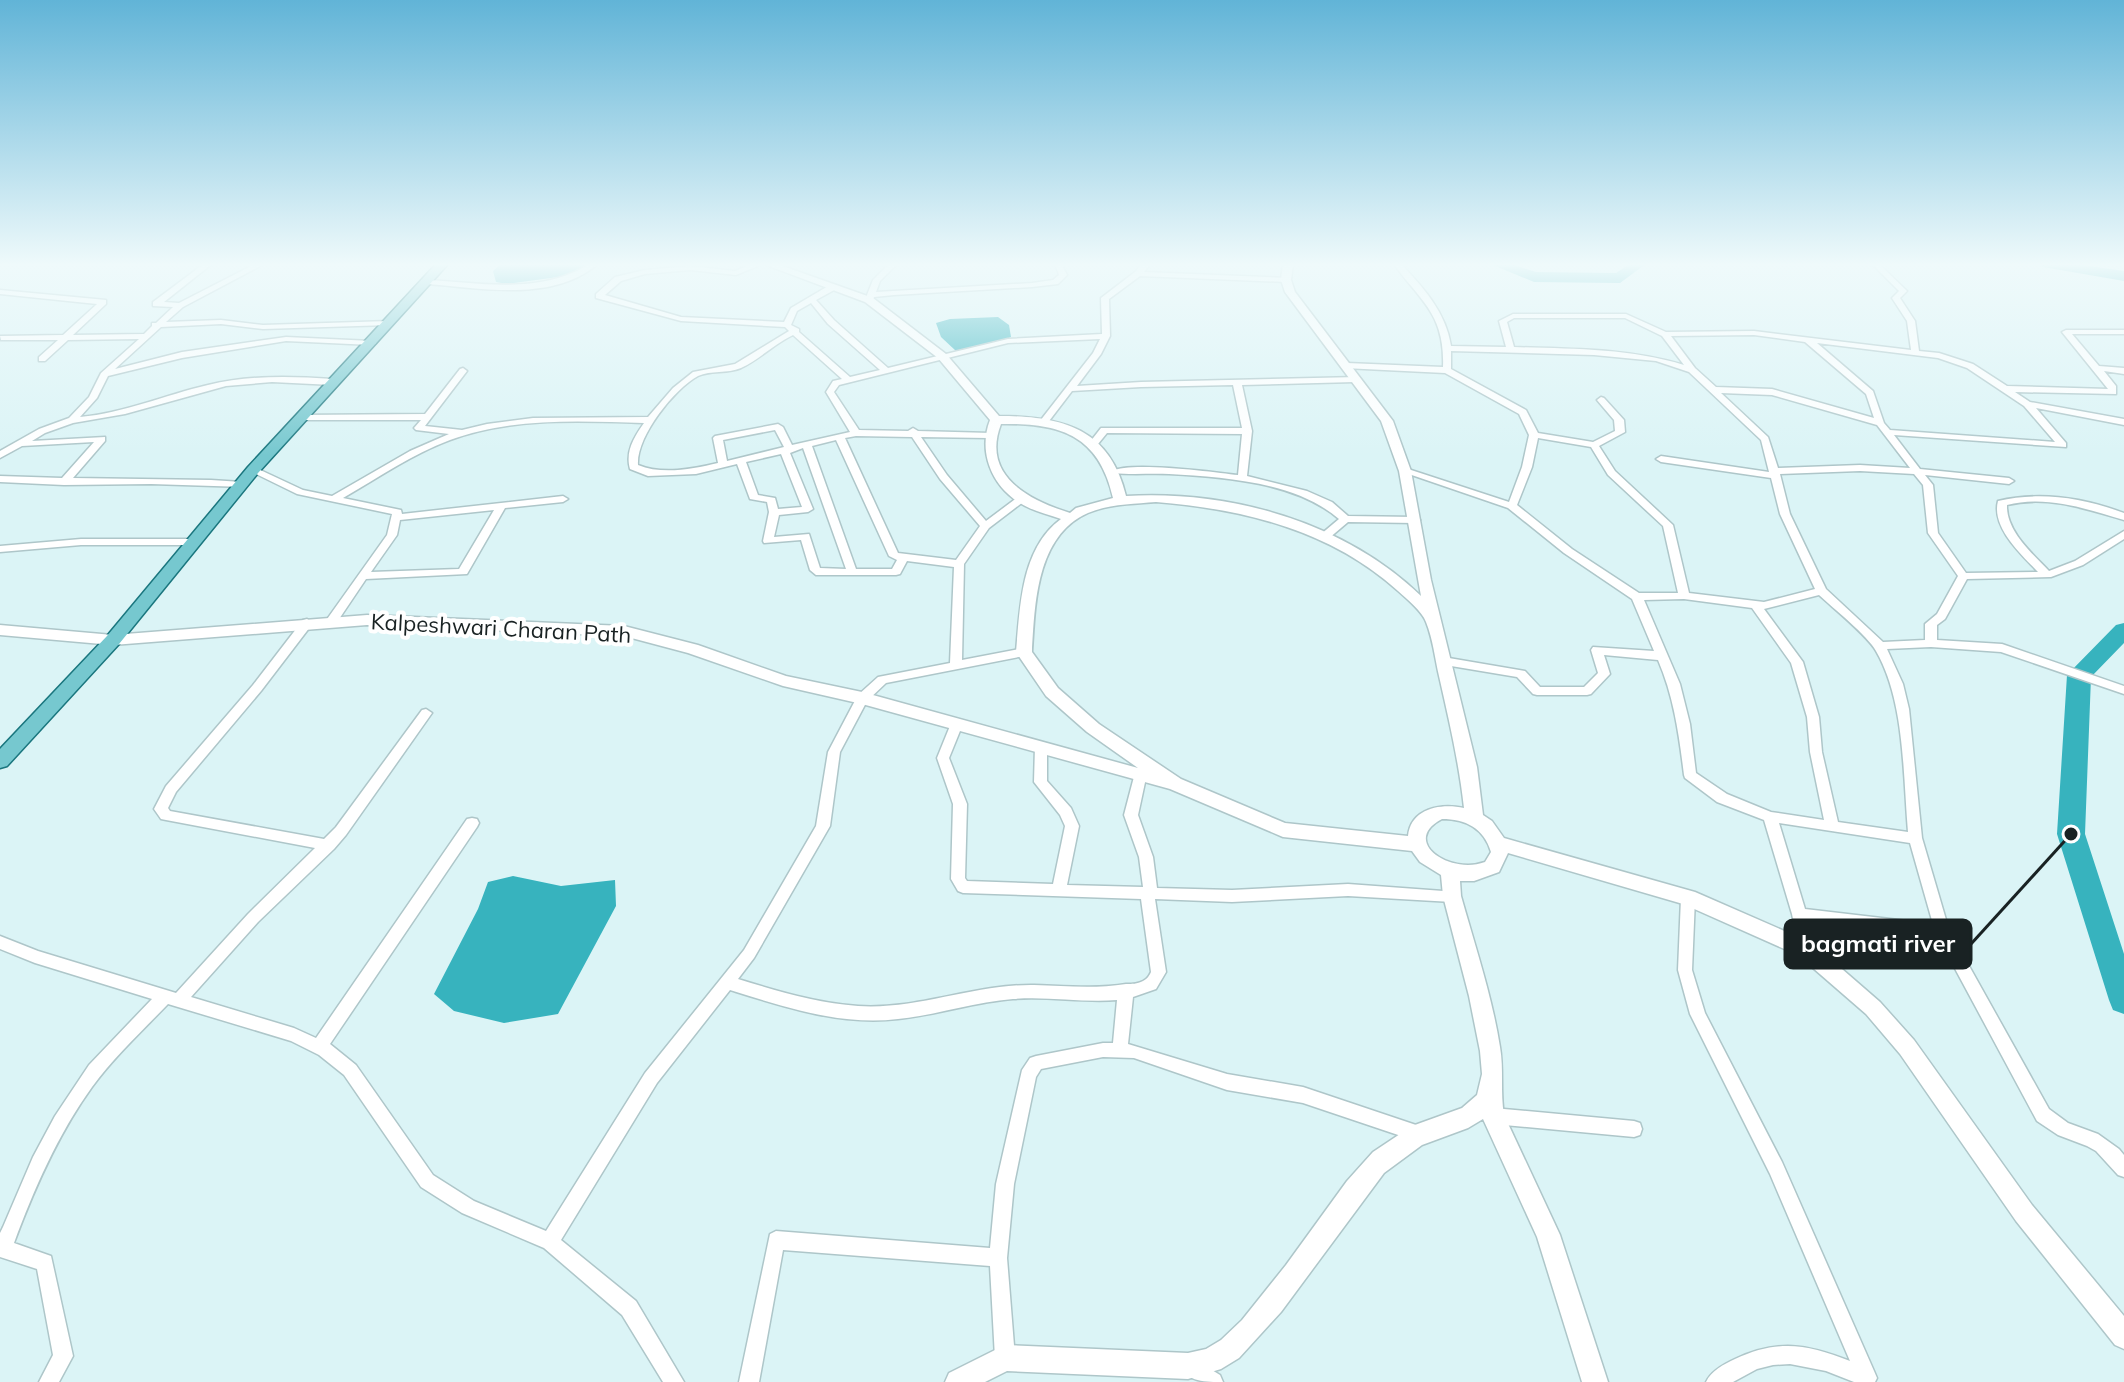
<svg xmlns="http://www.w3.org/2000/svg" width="2124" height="1382" viewBox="0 0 2124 1382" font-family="Mulish,sans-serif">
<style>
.water{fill:#37b3be}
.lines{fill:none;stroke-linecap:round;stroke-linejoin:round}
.river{fill:#37b3be;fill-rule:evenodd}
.street-casing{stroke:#aec6c9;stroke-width:3}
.secondary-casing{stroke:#aec6c9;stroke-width:3}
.primary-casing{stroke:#1a767e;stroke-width:3}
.street{fill:#fff;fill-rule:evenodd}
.secondary{fill:#fff;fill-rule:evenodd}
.primary{fill:#76c8cf;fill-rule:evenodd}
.labels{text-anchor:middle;stroke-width:8;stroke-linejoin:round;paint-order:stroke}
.street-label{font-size:22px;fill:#192223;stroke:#fff}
.leader{fill:none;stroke:#192223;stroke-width:3}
.callout-dot{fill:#192223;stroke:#fff;stroke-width:3}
.callout{fill:#192223;stroke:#192223;stroke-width:3}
.callout-label{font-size:24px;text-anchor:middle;font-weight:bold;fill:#fff}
</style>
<rect width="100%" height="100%" fill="#dbf4f6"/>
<g class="water">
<polygon points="502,263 588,263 573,275 507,284 496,282 493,271"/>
<polygon points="998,317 1009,325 1011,337 997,343 956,351 941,337 936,323 950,319"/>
<polygon points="513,876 561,886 615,880 616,906 558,1014 504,1023 454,1011 434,994 478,909 488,882"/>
</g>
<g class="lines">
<g class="river">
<polygon points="1488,263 1508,263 1536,272 1616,273 1631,263 1647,263 1620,283 1534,282"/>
<polygon points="2036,263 2068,263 2124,271 2124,281 2043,267"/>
<polygon points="2124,623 2124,643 2091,677 2085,834 2124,954 2124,1014 2113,1010 2109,1000 2057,834 2067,675 2116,625"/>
</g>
<defs>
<g id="street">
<path d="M205,263H213L164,302L179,303L257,263H266L183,307L166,322L221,320L263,325L389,321L393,323L389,325L263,329L221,324L161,327L115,369L182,352L286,337L372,341L376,343L372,345L286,341L182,358L108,376L97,398L80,417C124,413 165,395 208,385C249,375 291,376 333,379L337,382L333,385L272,382L226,386L125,414L73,423L45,433L32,441L105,437V441L73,478L211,480L242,482L247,485L245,487L151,484L64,485L0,482V476L62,478L94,442L22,446L0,458V451L39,429L69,418L89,397L101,373L139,339L68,340L45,361H39V357L58,340H1L0,336L63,335L97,304L0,294V290L106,300V304L73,335L144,334L152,326V323H156L173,307L153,306V302Z"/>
<path d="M591,263H599C553,303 483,288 427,284L423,282L427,280C482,283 542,295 591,263Z"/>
<path d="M755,263H765L736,275L690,270L645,274L621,281L605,295L681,317L784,322L791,308L830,285H836V289L816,300L834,320L888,368L1008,339L1102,334L1101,298L1135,272L1143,263H1151L1144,272L1289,278L1290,280L1286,282L1140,276L1109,299L1110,336L1101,354L1077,386L1141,382L1358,377V381L1355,382L1242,385L1252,431L1247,476L1307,491L1332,502L1348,516L1415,517L1420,520L1415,523L1348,522L1328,539L1324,540L1319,537L1320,535L1339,519C1296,482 1224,477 1169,474C1151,473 1132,475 1114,473L1112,471C1130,461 1214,472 1238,475L1242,434L1107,433L1098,444H1092L1090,442L1101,428H1242L1233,385L1141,387L1072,391L1046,425H1040V421L1093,353L1100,339L1008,343L839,385L834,392L859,430L908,431L913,428L918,431L991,433V437L988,438L921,437L947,475L986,521L1018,497L1022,496L1027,499L989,528L964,564L962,660L1024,648L1030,652L1024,656L886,683L867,701L840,752L830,826L754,958L738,979C777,991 817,1003 858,1006C918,1010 974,984 1034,985C1065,986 1095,989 1126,984C1132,984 1137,984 1143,981C1148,978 1149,976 1151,972L1141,899L963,893L958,891L951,879L953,804L937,758L950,726L956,722L962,726L949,758L967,804L965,878L967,881L1053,884L1065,826L1060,815L1034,782L1035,746L1037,743H1045L1047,746V781L1071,808L1079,826L1067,885L1143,887L1139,857L1124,815L1135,773L1136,770H1146L1147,773L1138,815L1153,857L1157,888L1232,890L1348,884L1457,892L1459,896L1457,900L1452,902L1348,896L1232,902L1155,899L1166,972L1156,989L1133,997L1128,1044L1227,1074L1303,1087L1425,1128L1427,1134L1425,1140L1419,1142L1303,1103L1227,1090L1134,1058L1103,1057L1041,1069L1036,1077L1014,1184L1007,1258L1015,1358L1012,1365L1005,1368L998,1365L995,1358L990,1266L783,1250L759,1382H739L770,1234L776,1231L990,1248L996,1184L1022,1070L1030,1058L1036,1056L1103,1043H1113L1117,1000C1083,1003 1048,996 1013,999C974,1002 937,1015 898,1019C841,1026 784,1007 730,990L657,1083L561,1240L636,1301L684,1382H663L622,1315L544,1248L462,1213L421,1187L344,1075L319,1055L291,1041L168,1004C142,1031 114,1057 92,1087C58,1134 34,1189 14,1243L51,1256L73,1356L59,1382H39L53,1355L37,1269L0,1257V1233L3,1227L33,1157L55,1116L89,1065L152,999L35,963L0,949V936L38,951L176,993L248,914L315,848L166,820L161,819L154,809L166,786L253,685L303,620L307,619L313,623L261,691L176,792L168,808L170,811L324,839L336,827L422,710L426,709L432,713L346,835L334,849L258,922L191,997L294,1028L316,1038L467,819L472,818L477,819L479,823L477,827L330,1044L356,1065L433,1175L474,1201L546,1231L645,1073L744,950L816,826L828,752L858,695L878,677L950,663L954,567L907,561L900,574L896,575H816L810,570L801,540L764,543L763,541L769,512L767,502L750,499L737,464L696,474L648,476L630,469C625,452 634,437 644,423C580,421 512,417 450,440C412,454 378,478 343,498L401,510L402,514L563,496L568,499L563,502L505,508L467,574L366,579L335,625L331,626L325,622L387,535L392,514L297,494L248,470L253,467L256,468L303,490L332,496L410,451L449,434L416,430L414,428L421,420H302L299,419V415L425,414L460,369L463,368L467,371L425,426L462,430L487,424L533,418L648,417L673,388L693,372L735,364L789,331L785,327L681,321L596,298V294L615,277L645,270L690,266L735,271ZM811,303L828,324L880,370L850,377L799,332V329L791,325L797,311ZM793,335L842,379L833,381L826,392L850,432L792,445L783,427L778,424L715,436L713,438L718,463C693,469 662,475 638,465C636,437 674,389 698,376C711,370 727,374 741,368C760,359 774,344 793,335ZM775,430L784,447L727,461L723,440ZM856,436L912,437L940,479L980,526L956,560L898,553L845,438ZM836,440L889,556L897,560L892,569H856L812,446ZM803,448L846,569L820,568L809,534L774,537L779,515L808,512L813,509L790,453ZM781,454L802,507L778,509L775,498L758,495L746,462ZM494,510L459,569L371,572L397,535L400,520Z"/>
<polygon points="890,263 898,263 880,281 876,292 1032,283 1053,280 1059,275 1055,263 1061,263 1067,275 1058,284 1032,287 894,295 874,297 872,302 866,302 865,300 873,280"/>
<path d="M1393,263H1400C1422,286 1446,312 1451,346L1506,347L1499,321L1513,314H1626L1666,332L1754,331L1911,350L1907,321L1892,298L1899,291L1871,263H1878L1907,291L1900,298L1915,321L1919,351L1939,353L1973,364L2007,386L2108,389L2062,332L2066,330H2124V334H2072L2099,366L2124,368V374L2104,371L2116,386V394L2015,392L2030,402L2124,419V425L2036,408L2066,443V447L1894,435L1920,469L2009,478L2014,481L2009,484L1925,475L1933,485L1938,533L1966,573L2038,572C2021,554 1991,527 1998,501C2040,491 2084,498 2124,513V520C2086,509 2047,495 2007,505C2006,531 2032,553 2049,571L2075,561L2124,531V539L2083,565L2051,577L1967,579L1945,619L1937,625V640L2002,644L2124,686V694L2001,652L1931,647L1887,649L1903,684L1909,709L1922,838L1949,930L2049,1109L2068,1123L2098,1134L2119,1149L2124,1155V1177L2118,1175L2096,1151L2087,1146L2058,1135L2037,1121L1938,937L1807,921L1812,949L1810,953L1805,955L1800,953L1792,914L1764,820L1717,802L1685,778L1684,775C1679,735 1674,697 1658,660L1604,655L1610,674L1591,694L1587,695H1537L1533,694L1517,677L1439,664L1437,661L1439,658L1443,657L1525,671L1540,687H1584L1598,673L1591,650L1593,647L1654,651L1632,599L1564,553L1508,508L1400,471L1402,469H1408L1509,502L1522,467L1529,435L1519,414L1445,373L1344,368V364L1347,363L1443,367C1445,313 1420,301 1393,263ZM1514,318H1625L1662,336L1684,365C1629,348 1571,349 1514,347L1507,322ZM1754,335L1805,342L1866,394L1874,418L1772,389L1716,387L1695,368L1671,336ZM1817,343L1938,358L1967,368L2024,406L2055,442L1890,430L1884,423L1873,391ZM1451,351L1594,355L1656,361L1689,372L1761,440L1769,472L1661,456L1656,459L1661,462L1771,478L1780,514L1815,589L1764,602L1689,593L1673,525L1615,471L1599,446L1625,432L1624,420L1604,398L1601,397L1597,400L1614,420L1615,431L1593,442L1538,433L1526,410L1451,369ZM1721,393L1772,395L1877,425L1910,468L1860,465L1778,468L1768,437ZM1538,438L1591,447L1608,475L1663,526L1678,593H1639L1572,549L1517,505L1532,467ZM1860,471L1914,474L1923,485L1928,533L1958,576L1937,614L1925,624V640L1883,642L1826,589L1790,514L1780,474ZM1819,595C1833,608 1868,636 1876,651C1905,701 1903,775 1908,832L1838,822L1822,752L1819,717L1803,662L1764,609ZM1684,599L1752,608L1791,663L1807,717L1810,752L1824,820L1771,812L1727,794L1696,773L1690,724L1680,684L1644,600ZM1779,823L1910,843L1933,924L1805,909Z"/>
<polygon points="81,539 195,539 200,542 195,545 81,545 0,552 0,546"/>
<path d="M1688,892L1693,894L1695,898L1692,970L1705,1013L1782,1162L1874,1371L1877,1378L1875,1382H1854L1826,1371L1790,1364L1773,1365L1757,1369L1733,1382H1706C1711,1371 1724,1364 1735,1359C1778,1339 1807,1344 1850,1361L1770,1174L1690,1014L1678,970L1681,898L1683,894Z"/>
<polygon points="1493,1108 1634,1121 1640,1123 1642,1129 1640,1135 1634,1137 1493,1124 1487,1122 1485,1116 1487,1110"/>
<path d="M1189,1356L1220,1375L1223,1382C1206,1382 1187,1382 1179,1366L1182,1359Z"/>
</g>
<path id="secondary" d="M761,263H774L873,298L946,354L999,416C1063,416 1110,429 1126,496C1231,490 1344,522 1421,596L1399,471L1381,421L1285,292L1281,280L1283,263H1293L1291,280L1295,292L1393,421L1411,471L1431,580L1477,767L1483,815L1492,821L1504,838L1695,892L1812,943L1880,1002L1914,1040L2032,1205L2124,1316V1349L2115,1345L2016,1221L1900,1054L1866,1014L1798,955L1683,904L1508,853L1499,872L1474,881H1460L1461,896C1475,946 1492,996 1500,1047C1504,1070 1500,1092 1504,1115L1560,1235L1608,1382H1582L1537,1237L1483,1119L1468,1128L1422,1145L1384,1173L1281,1312L1239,1358L1221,1369L1188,1379L1007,1371L985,1382H945L949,1373L1005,1345L1188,1353L1206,1349L1221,1340L1242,1320L1286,1265L1347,1181L1373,1152L1412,1126L1462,1108L1477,1095L1482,1074L1480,1051L1469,996L1443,896L1441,875L1420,862L1412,851L1283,837L1170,789L862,704L783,686L688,653L624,636L367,625L113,645L0,635V625L113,635L367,615L624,626L698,645L786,676L862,692L1138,768L1087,732L1046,696L1016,652C1020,607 1021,548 1061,519C1047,514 1032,511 1020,503C991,485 978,451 990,420L938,358L865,302ZM1001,424C1060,423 1099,435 1113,498L1076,508L1070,513C1029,500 981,476 1001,424ZM1156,502C1243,509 1331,530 1398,591C1407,599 1422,611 1426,622C1433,639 1435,659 1439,676C1449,720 1459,763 1464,808C1441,803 1411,808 1408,836L1285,823L1181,779L1099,724L1058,688L1032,652C1035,604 1036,536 1088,513C1109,504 1133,504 1156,502ZM1442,819C1465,819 1484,828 1491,852L1485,862C1449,875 1400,841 1442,819Z"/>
<polygon id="primary" points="437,263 449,263 258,473 119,644 7,766 0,768 0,749 107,636 248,467"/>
</defs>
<use href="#street" class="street-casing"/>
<use href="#secondary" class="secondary-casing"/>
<use href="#primary" class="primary-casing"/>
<use href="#street" class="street"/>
<use href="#secondary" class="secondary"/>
<use href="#primary" class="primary"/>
</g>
<linearGradient id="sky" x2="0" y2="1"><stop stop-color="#61b4d7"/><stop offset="0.58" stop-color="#effafb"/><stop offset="1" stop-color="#effafb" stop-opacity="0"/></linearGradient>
<rect width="2124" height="456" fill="url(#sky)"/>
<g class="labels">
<g class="street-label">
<text transform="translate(501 628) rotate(3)" y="8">Kalpeshwari Charan Path</text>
</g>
</g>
<path class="leader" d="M2071 834L1971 944"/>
<circle class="callout-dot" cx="2071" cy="834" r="8"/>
<rect class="callout" x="1785" y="920" width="186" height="48" rx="8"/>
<g class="callout-label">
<text x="1878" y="952">bagmati river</text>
</g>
</svg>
